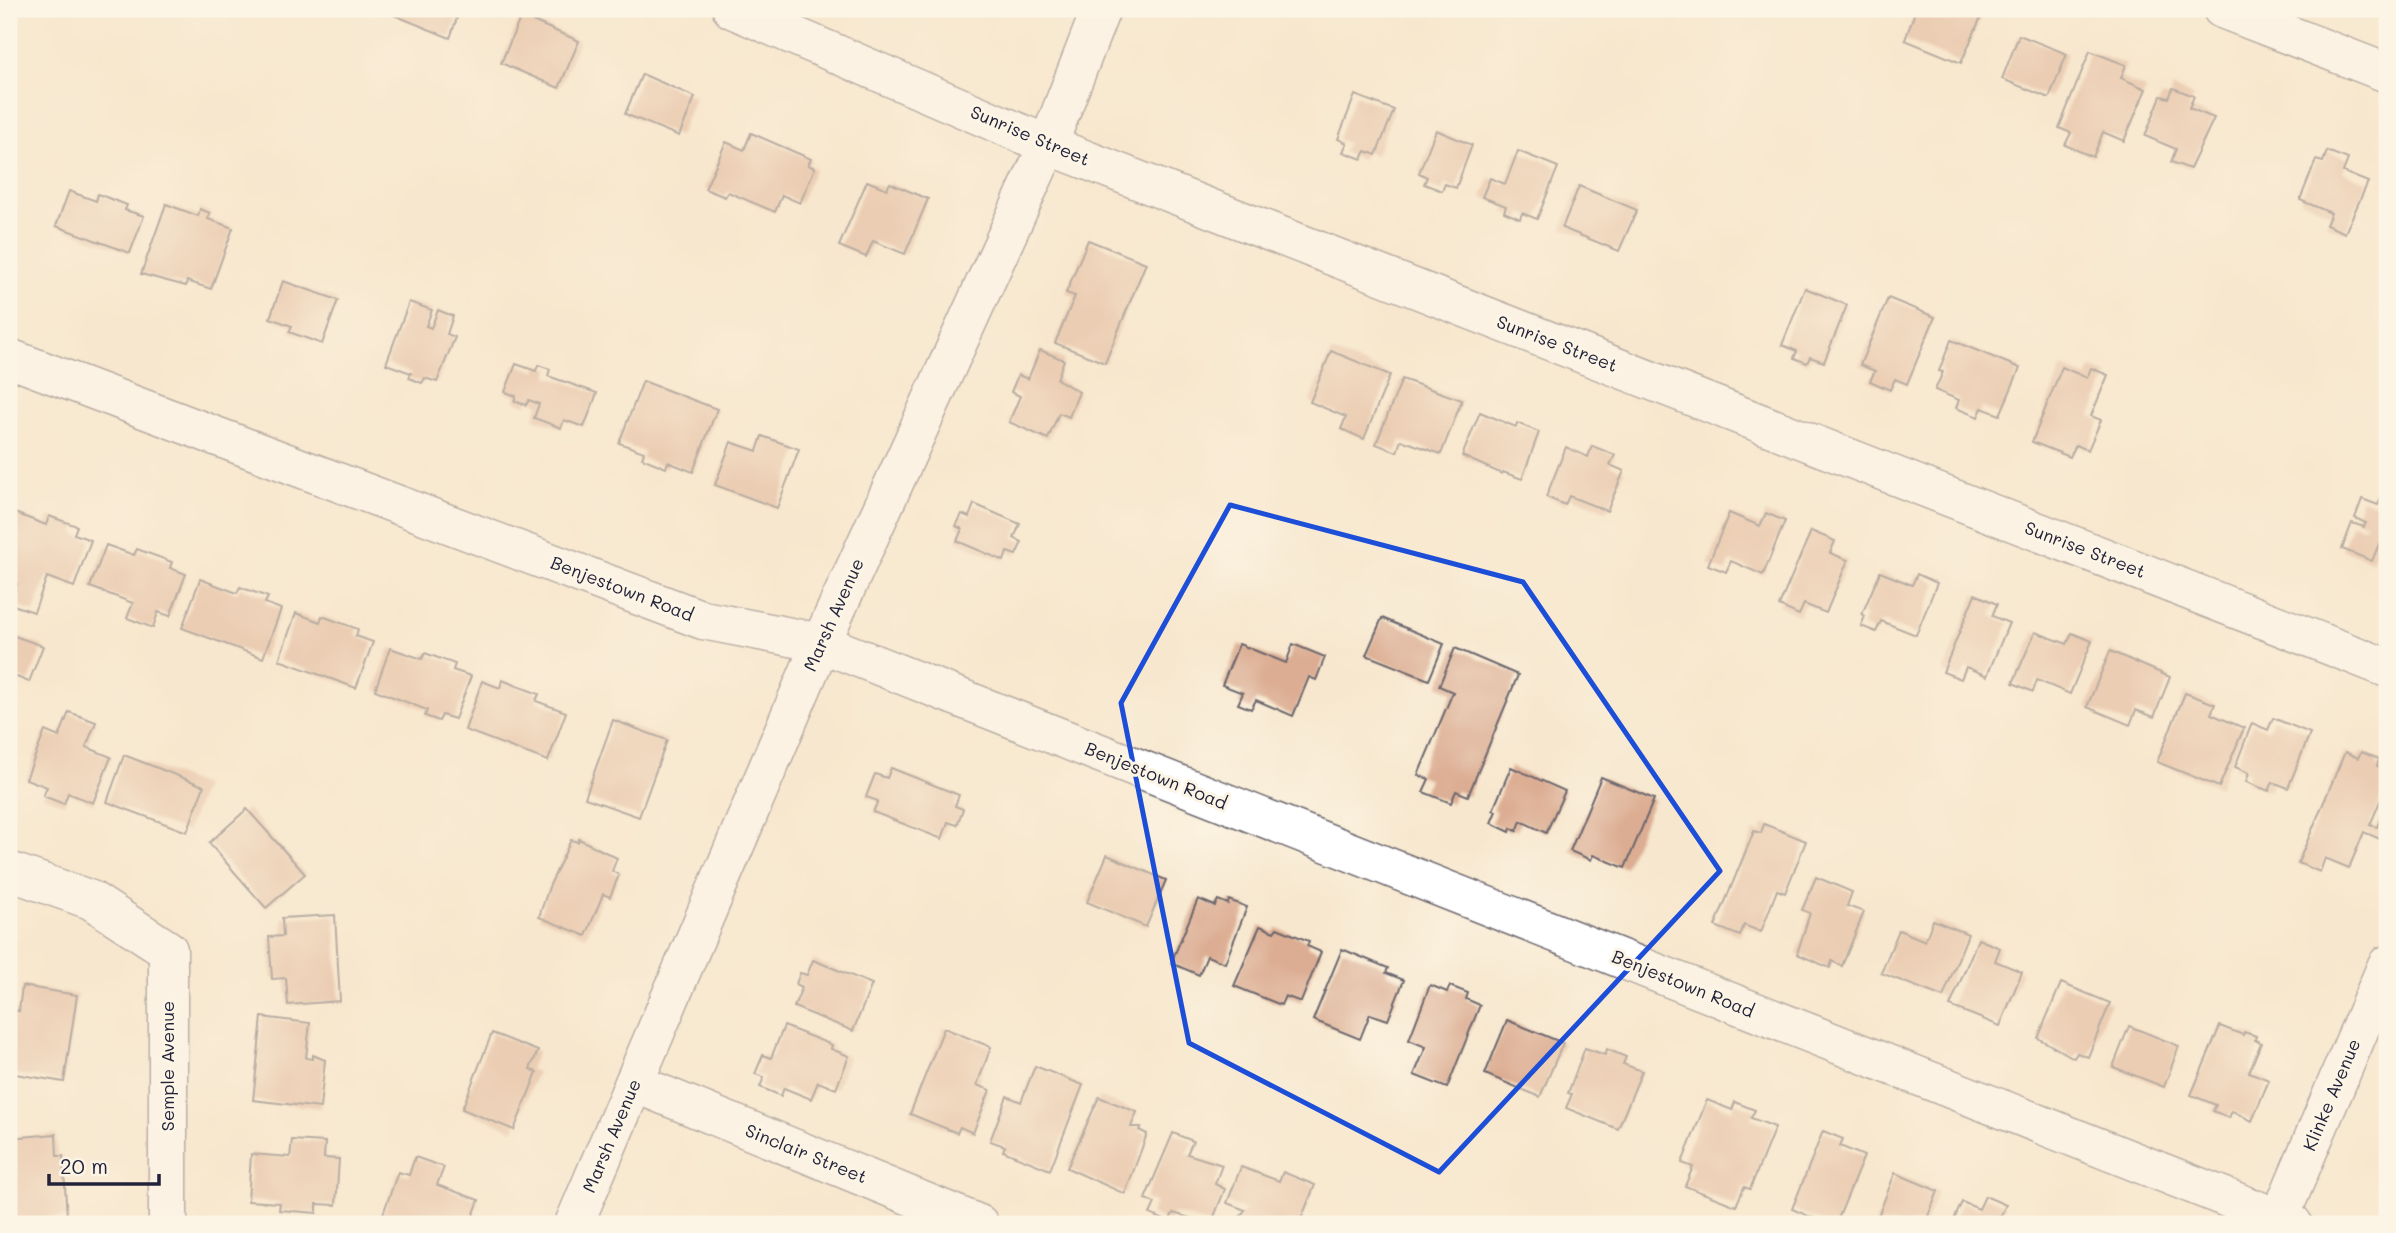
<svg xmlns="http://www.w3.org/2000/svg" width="2396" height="1233" viewBox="0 0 2396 1233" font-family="Mali,sans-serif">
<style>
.building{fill:#dcad93}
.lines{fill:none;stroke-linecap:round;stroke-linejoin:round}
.minor-casing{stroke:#6d676e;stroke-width:41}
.minor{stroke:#fff;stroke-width:38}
.marked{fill:none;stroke:#1d4ed8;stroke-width:5;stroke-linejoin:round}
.labels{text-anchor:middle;stroke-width:6;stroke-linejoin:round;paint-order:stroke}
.street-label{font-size:18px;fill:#22223b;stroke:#fcf5e5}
</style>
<rect width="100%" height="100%" fill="#fcf5e5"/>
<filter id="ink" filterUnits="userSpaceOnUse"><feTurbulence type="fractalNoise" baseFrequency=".0143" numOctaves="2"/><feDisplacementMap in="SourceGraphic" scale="14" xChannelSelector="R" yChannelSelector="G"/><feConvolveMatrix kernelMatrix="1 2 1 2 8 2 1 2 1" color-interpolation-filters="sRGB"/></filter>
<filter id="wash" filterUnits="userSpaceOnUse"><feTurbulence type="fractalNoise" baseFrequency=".00686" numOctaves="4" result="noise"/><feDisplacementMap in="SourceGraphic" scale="28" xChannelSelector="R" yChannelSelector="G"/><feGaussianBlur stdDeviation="1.57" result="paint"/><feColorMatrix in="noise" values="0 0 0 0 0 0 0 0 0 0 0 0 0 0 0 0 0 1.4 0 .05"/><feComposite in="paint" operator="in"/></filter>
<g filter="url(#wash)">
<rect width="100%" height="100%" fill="#f7e7ce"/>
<g id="blocks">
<g class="building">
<polygon points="391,9 451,9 449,14 457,18 450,38 389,13"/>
<polygon points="1916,9 1970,9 1969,12 1981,17 1961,63 1905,40"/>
<polygon points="521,16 579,41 559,88 501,63"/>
<polygon points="2019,35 2067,54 2049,98 2002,79"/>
<polygon points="2090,51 2126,65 2121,78 2146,89 2124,141 2103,132 2093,157 2065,145 2071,133 2059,128"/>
<polygon points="642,74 695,97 679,136 625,114"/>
<polygon points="2173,88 2194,96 2189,108 2214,118 2190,169 2171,162 2176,149 2145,136 2161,96 2169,98"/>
<polygon points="1355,95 1394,110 1376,155 1366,151 1362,159 1343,152 1347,143 1338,139"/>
<polygon points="1436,130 1472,145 1456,188 1445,184 1442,191 1424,184 1427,177 1419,173"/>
<polygon points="751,133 811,159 808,165 815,168 800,203 782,195 775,212 728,192 725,197 705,189 726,142 744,150"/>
<polygon points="1518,151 1558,167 1537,219 1522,213 1520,219 1504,212 1506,206 1482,197 1490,178 1505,184"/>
<polygon points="2327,151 2348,159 2343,172 2368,182 2345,233 2326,225 2331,213 2300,200 2316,160 2323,162"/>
<polygon points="867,181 887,189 890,183 928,199 905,254 873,241 866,257 839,246"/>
<polygon points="1579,186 1637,210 1619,251 1562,228"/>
<polygon points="69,191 96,201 98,194 127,205 125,210 144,216 130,253 56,226"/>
<polygon points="166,204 198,216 200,209 210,213 208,219 233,228 211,289 187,281 186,286 141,274"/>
<polygon points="1088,240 1146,263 1105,363 1055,343 1075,296 1066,293"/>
<polygon points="283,281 338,300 322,344 289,332 292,326 270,318"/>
<polygon points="1805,288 1847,305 1824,362 1810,357 1807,363 1794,358 1797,351 1782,345"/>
<polygon points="1888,298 1935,317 1907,384 1895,379 1890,390 1870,381 1875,371 1860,365"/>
<polygon points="409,302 432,310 426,326 431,328 438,310 453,316 447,334 455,337 437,382 425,378 422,383 409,378 411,373 386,364"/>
<polygon points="1951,340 2020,368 2000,415 1982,408 1978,417 1956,408 1959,400 1935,390 1943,372 1939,371"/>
<polygon points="1040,350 1064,360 1057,379 1079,392 1069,417 1059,413 1048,439 1009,422 1020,396 1011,392 1018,375 1028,379"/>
<polygon points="1331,351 1390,375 1364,439 1341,429 1346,417 1310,402"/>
<polygon points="516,364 536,371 538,365 550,369 548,376 597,393 584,427 564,420 561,428 534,418 539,404 529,400 526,405 514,401 516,396 505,392"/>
<polygon points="2062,367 2087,378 2091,368 2108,375 2091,416 2101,420 2088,450 2076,445 2070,457 2032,442"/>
<polygon points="1402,379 1462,400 1441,454 1401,440 1397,452 1376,444"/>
<polygon points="643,381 717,409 693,472 668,462 666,468 642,458 644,452 619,443"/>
<polygon points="1480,412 1516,427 1517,423 1539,432 1522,479 1503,472 1502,474 1462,456"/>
<polygon points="762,436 799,449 777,508 715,485 731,442 757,451"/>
<polygon points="1592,446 1615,455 1610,465 1624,471 1607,511 1569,496 1565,505 1546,497 1566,447 1588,457"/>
<polygon points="2383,493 2387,495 2387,547 2379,544 2372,561 2342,549 2352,523 2364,527 2366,523 2355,518 2362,499 2378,505"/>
<polygon points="974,504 1020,524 1014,538 1022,542 1016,555 1007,552 1004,561 957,541 962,529 956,526 962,514 969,517"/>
<polygon points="12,512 46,525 49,516 77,526 74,534 91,540 74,587 47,577 34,612 10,604 17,584 9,581 9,522"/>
<polygon points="1729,513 1760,526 1766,513 1785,521 1763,575 1731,561 1726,572 1708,565"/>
<polygon points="1811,531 1835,541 1830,553 1848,560 1826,613 1804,604 1799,615 1779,606"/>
<polygon points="106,545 134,555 137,549 172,562 170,568 186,574 170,616 158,612 153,628 127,618 133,603 90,587"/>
<polygon points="1880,572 1912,585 1917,574 1937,583 1916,635 1881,621 1876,632 1861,626 1865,616 1862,614"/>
<polygon points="200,579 237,593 240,587 268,597 265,603 281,609 263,658 182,628"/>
<polygon points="1975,594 1997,604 1992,616 2009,623 1987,676 1966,667 1961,679 1943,672"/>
<polygon points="296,613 320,622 322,616 358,629 356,636 373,642 356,688 279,660"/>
<polygon points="1382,618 1444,644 1429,680 1366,655"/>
<polygon points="2035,632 2067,644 2072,633 2092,641 2070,694 2037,680 2033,692 2013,683"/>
<polygon points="9,634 43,646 29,682 9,674"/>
<polygon points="1239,644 1286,663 1293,644 1325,657 1316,680 1309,677 1293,716 1256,700 1251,709 1238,704 1243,693 1222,685"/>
<polygon points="390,648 422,659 425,653 455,664 453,670 471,676 455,719 442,715 439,721 425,716 427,710 375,690"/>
<polygon points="1455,648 1518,675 1468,796 1456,791 1451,803 1423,792 1429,779 1418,775 1453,692 1439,686"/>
<polygon points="2110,651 2170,677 2154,717 2136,710 2130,725 2087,707"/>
<polygon points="502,680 539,694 536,701 566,712 548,761 465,730 482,681 500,688"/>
<polygon points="2185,693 2215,704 2211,714 2244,728 2219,787 2157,762"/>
<polygon points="69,712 96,722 86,747 111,757 93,803 68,793 64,804 43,796 47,787 26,779 45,731 59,737"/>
<polygon points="2273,718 2310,733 2288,788 2273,782 2269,791 2246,782 2249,773 2235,767 2252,723 2268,730"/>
<polygon points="613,720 667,740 639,817 585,798"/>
<polygon points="2345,752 2358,758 2361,752 2379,759 2377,766 2387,770 2387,785 2370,825 2377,827 2387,801 2387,842 2364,832 2349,868 2325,858 2320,872 2298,863"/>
<polygon points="124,755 204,786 187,832 107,802"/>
<polygon points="1511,767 1565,791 1546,833 1521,821 1517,831 1511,828 1510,832 1491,823 1496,811 1493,810"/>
<polygon points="891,768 959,795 955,806 963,809 957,825 948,822 942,839 873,812 878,801 866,797 875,774 887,778"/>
<polygon points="1601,777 1654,799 1625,868 1593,855 1591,860 1570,851"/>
<polygon points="247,809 305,874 266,908 209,843"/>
<polygon points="1764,824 1806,841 1785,893 1777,890 1761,932 1744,925 1740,936 1715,926 1754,831 1761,833"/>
<polygon points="579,839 617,858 612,871 619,875 610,897 603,894 586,936 539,917 549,887 571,840 578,842"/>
<polygon points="1107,855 1166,880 1146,927 1087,902"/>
<polygon points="1816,877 1852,892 1847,906 1864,912 1842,966 1832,961 1830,968 1797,954 1810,913 1802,910"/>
<polygon points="1198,899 1215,906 1218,900 1228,904 1229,900 1247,907 1225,963 1207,956 1199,975 1171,963"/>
<polygon points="335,915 340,1001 288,1005 286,978 272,979 269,937 283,936 282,918"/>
<polygon points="1933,920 1968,934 1943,997 1881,973 1899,930 1925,941"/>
<polygon points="1260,926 1274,932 1277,928 1309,941 1307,946 1321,952 1301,1002 1285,996 1281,1005 1234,986"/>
<polygon points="1978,939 2000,948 1995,961 2022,972 2000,1026 1950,1006"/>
<polygon points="1342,949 1388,968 1386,973 1404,980 1388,1020 1370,1014 1360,1039 1313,1020"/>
<polygon points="813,960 872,984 853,1031 794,1007 802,987 796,984 800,973 807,975"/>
<polygon points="2061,983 2110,1003 2088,1057 2077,1053 2074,1058 2038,1038"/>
<polygon points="1430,985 1447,992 1450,986 1468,993 1466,999 1480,1005 1447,1088 1414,1075 1426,1047 1409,1040"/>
<polygon points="22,986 77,995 64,1082 9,1073 13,1046 9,1045 9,1009 19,1011"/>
<polygon points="262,1017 310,1023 306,1058 313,1059 313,1055 325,1060 320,1108 253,1100"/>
<polygon points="1507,1020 1563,1043 1540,1097 1485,1074"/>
<polygon points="784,1026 832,1045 831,1049 849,1056 836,1089 818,1082 811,1099 784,1088 781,1096 760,1087 764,1077 755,1074 763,1055 771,1058"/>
<polygon points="2129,1026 2179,1046 2164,1087 2113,1067"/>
<polygon points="2220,1026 2243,1035 2244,1032 2256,1036 2255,1040 2261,1043 2249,1072 2269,1080 2252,1121 2232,1111 2229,1118 2213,1111 2216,1105 2191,1095"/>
<polygon points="944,1028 991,1047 977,1085 990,1090 973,1133 960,1127 957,1133 910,1114"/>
<polygon points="492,1033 538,1051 530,1069 537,1072 514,1130 462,1109"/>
<polygon points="1585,1048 1605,1055 1607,1049 1626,1057 1623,1064 1642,1071 1618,1129 1566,1108 1572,1094 1568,1093"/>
<polygon points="1035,1066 1083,1085 1050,1170 1003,1151 1005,1146 990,1141 1007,1096 1021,1102"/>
<polygon points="1099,1097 1137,1112 1131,1127 1141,1127 1139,1130 1147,1134 1125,1194 1067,1168"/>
<polygon points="1707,1100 1732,1110 1735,1102 1755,1110 1751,1118 1775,1127 1750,1189 1744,1187 1736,1206 1685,1186 1693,1167 1682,1163"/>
<polygon points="1823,1131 1843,1139 1840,1146 1864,1156 1836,1224 1827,1224 1792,1209"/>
<polygon points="1173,1133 1193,1141 1187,1154 1222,1165 1215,1184 1225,1189 1211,1224 1173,1213 1169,1222 1150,1214 1155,1203 1145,1199"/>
<polygon points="56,1134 57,1156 63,1156 67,1217 10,1220 9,1138"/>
<polygon points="292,1140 325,1142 324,1158 339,1159 336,1205 317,1204 317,1213 279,1210 280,1203 248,1201 251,1154 290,1157"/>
<polygon points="415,1157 444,1167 437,1185 479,1200 470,1224 396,1224 398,1219 383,1214 398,1172 409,1175"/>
<polygon points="1241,1167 1279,1181 1283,1172 1315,1185 1299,1224 1235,1224 1245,1210 1227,1203"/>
<polygon points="1895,1173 1938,1191 1925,1224 1875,1224"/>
<polygon points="1985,1196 2006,1205 2000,1217 2013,1222 2012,1224 1952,1224 1962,1202 1979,1209"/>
</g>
</g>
</g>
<g filter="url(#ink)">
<use href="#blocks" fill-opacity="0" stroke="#6d676e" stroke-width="2"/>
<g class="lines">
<defs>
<g id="minor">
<polyline points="732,9 1048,145 2387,668"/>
<polyline points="2222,9 2387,73"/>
<polyline points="9,358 703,620 821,643 2293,1224"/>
<polyline points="9,871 91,900 168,950 168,1224"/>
<polyline points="634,1083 979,1224"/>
<polyline points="574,1224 821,643 1048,145 1101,9"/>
<polyline points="2277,1224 2387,965"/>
</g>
</defs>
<use href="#minor" class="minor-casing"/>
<use href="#minor" class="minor"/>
</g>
</g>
<path d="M0 0H2396V1233H0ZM1230,505L1523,582L1720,871L1439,1172L1189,1043L1121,703Z" fill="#f7e7ce" fill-opacity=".55" fill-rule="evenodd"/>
<path class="marked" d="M1230,505L1523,582L1720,871L1439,1172L1189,1043L1121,703Z"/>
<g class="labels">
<g class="street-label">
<text transform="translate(1030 136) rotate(23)" y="6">Sunrise Street</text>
<text transform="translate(1557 344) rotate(21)" y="6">Sunrise Street</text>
<text transform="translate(2085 550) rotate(21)" y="6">Sunrise Street</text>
<text transform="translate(622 589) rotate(21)" y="6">Benjestown Road</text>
<text transform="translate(834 615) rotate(-66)" y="6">Marsh Avenue</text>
<text transform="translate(1156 776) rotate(22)" y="6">Benjestown Road</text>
<text transform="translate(1683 984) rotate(22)" y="6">Benjestown Road</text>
<text transform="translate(168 1066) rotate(-90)" y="6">Semple Avenue</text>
<text transform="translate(2332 1095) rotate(-67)" y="6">Klinke Avenue</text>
<text transform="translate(612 1136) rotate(-67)" y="6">Marsh Avenue</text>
<text transform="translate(806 1154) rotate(22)" y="6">Sinclair Street</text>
</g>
</g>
<rect width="2396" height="1233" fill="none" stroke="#fcf5e5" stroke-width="35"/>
<path d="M49 1174v10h110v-10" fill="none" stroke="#22223b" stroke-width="3.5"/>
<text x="60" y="1174" font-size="21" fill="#22223b" stroke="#fcf5e5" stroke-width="5" paint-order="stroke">20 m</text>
</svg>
